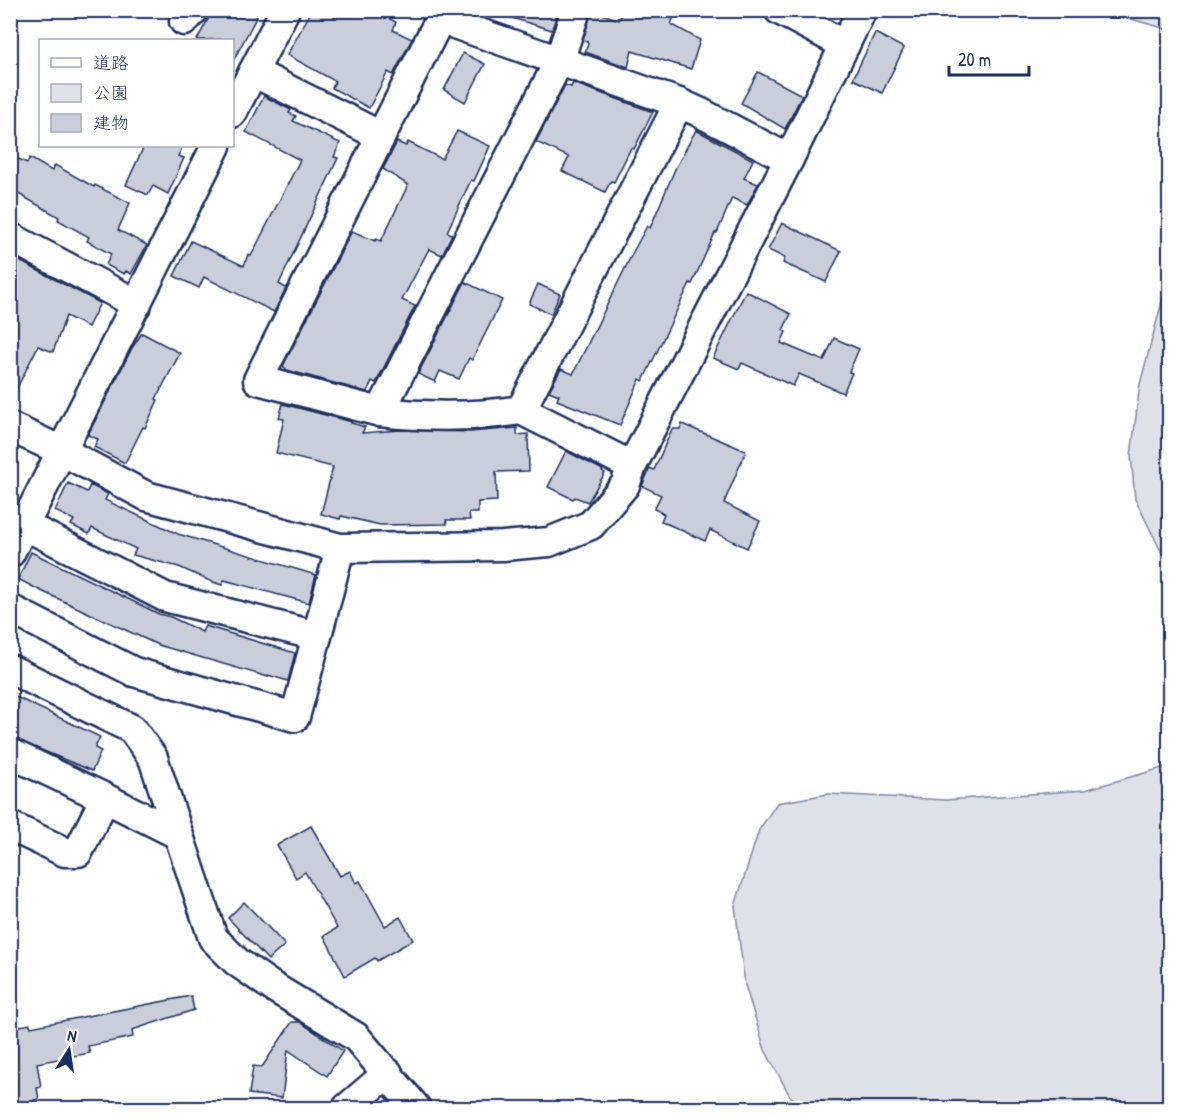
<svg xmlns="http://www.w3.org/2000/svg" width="1180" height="1119" viewBox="0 0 1180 1119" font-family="'Patrick Hand','Klee One',sans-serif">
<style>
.green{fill:#dee1e7;stroke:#7c88a2;stroke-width:1.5}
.building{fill:#caceda;stroke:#1b2f5e;stroke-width:1.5}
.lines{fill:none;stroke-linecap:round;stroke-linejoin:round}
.minor-casing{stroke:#1b2f5e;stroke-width:33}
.minor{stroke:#fff;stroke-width:28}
</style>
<rect width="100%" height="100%" fill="#fff"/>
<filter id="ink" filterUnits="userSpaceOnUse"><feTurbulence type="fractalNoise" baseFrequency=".0167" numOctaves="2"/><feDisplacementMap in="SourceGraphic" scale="12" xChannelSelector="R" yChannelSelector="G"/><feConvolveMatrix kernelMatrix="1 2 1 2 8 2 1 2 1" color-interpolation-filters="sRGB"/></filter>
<g filter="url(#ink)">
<g class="green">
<polygon points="1102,11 1169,11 1169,33 1163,28"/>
<polygon points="1169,275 1169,567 1135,499 1131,456 1140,384"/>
<polygon points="1169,766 1169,1108 806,1108 790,1096 765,1050 745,985 735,906 759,830 777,803 828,794 946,800 1085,790"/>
</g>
<g class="building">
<polygon points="213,10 246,10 257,16 232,63 232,39 197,40"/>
<polygon points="312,10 373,10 396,22 393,30 412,39 393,75 388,72 369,108 332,88 335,81 287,55"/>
<polygon points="506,10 558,10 552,30 505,16"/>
<polygon points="592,10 619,20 624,10 677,10 671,24 700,40 691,69 632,51 628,67 585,52 588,44 587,41 583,40"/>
<polygon points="875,33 904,48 882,93 853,79"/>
<polygon points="463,53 485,64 465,102 444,90"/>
<polygon points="758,72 802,95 785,129 741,103"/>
<polygon points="573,83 653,112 634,149 631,148 614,182 611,181 605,192 562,171 569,157 536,142 565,85 571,87"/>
<polygon points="264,96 291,110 289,113 296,116 293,121 340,143 334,157 338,158 279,284 286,288 274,312 204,277 199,288 174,276 191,241 244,266 248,254 251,256 300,160 246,132"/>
<polygon points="696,130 753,160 744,178 758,184 747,205 732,198 717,233 715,233 692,284 690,283 643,381 640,379 620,425 557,400 559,395 549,391 561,369 573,374 634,250 647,226 650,228 675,169"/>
<polygon points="457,131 490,146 474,181 471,180 447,232 452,234 442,255 429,249 402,300 415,306 376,383 372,381 367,392 287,370 283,366 352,231 375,241 376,239 381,241 408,185 383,169 397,142 406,146 408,142 442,159"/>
<polygon points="144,146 183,146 178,156 184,158 168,194 153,186 148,195 126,185"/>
<polygon points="10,155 27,163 30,158 52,171 55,165 94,187 95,185 130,203 118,230 147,245 131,274 126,271 124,274 106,265 111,254 87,241 89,237 58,220 59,217 10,189"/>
<polygon points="782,223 841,251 826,282 783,263 785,258 768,250"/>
<polygon points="10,256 100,303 88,327 66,316 53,352 38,346 10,402"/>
<polygon points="465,282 502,300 472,360 469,358 459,379 440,371 435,382 418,374"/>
<polygon points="538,284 560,294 551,314 529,304"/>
<polygon points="746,291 791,314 783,330 786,332 781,343 824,361 834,338 859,349 849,372 852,373 843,393 799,374 793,386 742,363 739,369 713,358"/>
<polygon points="142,333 180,353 156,399 158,400 145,428 143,427 125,463 94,447 98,439 88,435 132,348"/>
<polygon points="283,404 352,422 351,423 365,427 362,433 400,430 470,432 517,428 517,435 528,434 529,471 496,472 497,501 478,502 478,513 469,513 470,520 446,520 447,524 380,525 341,516 340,519 321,514 333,467 276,453 284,419 279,418"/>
<polygon points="682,424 746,451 724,503 760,521 747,548 710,530 705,541 661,521 664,514 654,509 661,495 642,486 650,468 654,470 672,429 680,429"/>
<polygon points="566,451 603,470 602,471 605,473 588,502 575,497 573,499 548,487"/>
<polygon points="68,483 87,492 90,485 108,494 105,500 178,534 316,575 309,603 224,580 222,585 210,581 179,567 133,555 136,549 92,528 89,534 71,525 74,520 55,511"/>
<polygon points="31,552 159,614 171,617 202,632 205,626 295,653 288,681 268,675 268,677 158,645 37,589 18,579"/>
<polygon points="10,694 100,737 95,748 101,751 92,771 10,737"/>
<polygon points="311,826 340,876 350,871 356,883 360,881 385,926 400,917 413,940 377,961 375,958 345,976 324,936 337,928 305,872 296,878 277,845"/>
<polygon points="244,902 285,945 268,960 228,918"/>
<polygon points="191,996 194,1010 132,1030 133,1037 88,1046 90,1053 37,1063 41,1087 37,1088 39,1099 34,1100 36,1108 10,1108 10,1028 30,1024 31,1027"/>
<polygon points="292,1022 300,1022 343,1051 327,1076 288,1050 282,1098 249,1094 253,1066 262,1067"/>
</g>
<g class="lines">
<defs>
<g id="minor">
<polyline points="779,10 845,45"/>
<polyline points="184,21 194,10"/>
<polyline points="253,72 381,136 258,380 380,412 559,61 576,10"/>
<polyline points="232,113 285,10"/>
<polyline points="381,136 440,19 679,103 699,112 789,159"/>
<polyline points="10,237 137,304"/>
<path d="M380,412C426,417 476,417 521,410"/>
<polyline points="10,427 62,451 146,496 340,548 503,546 549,542 591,525 625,485 632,466 789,159 862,10"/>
<polyline points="632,466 521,410 679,103"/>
<polyline points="24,525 165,597 317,636 340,548"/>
<polyline points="10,553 216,146"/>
<polyline points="10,609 134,672 295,717 317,636"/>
<polyline points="10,669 132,729 153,758 213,938 237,962 273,987 356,1037 416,1108"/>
<polyline points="10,753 105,798"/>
<polyline points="10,826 65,852 78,852 105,798 177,834"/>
<polyline points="347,1108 388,1073"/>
</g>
</defs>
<use href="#minor" class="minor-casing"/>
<use href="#minor" class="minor"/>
</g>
</g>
<rect width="1180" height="1119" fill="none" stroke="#fff" stroke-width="36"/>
<rect x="18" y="18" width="1144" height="1083" fill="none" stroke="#1b2f5e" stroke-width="2" filter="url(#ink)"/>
<rect x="39" y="39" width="195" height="108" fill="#ffffff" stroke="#a4acbf" stroke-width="1.5"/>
<rect x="51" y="58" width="30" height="9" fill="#ffffff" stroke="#a4acbf" stroke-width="1.5"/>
<text x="93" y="69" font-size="18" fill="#1b2f5e">道路</text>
<rect x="51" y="84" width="30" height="18" fill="#dee1e7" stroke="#a4acbf" stroke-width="1.5"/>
<text x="93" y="99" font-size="18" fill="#1b2f5e">公園</text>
<rect x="51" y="114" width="30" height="18" fill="#caceda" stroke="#a4acbf" stroke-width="1.5"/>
<text x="93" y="129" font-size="18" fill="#1b2f5e">建物</text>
<g transform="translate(69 1050) rotate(12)" stroke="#ffffff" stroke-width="4.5" paint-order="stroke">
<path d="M0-4.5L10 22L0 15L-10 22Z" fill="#1b2f5e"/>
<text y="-9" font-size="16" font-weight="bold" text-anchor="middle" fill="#1b2f5e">N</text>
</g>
<path d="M949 66v9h80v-9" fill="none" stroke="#1b2f5e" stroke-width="3"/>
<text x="958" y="66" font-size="18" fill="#1b2f5e" stroke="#ffffff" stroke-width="4.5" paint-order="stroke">20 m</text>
</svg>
